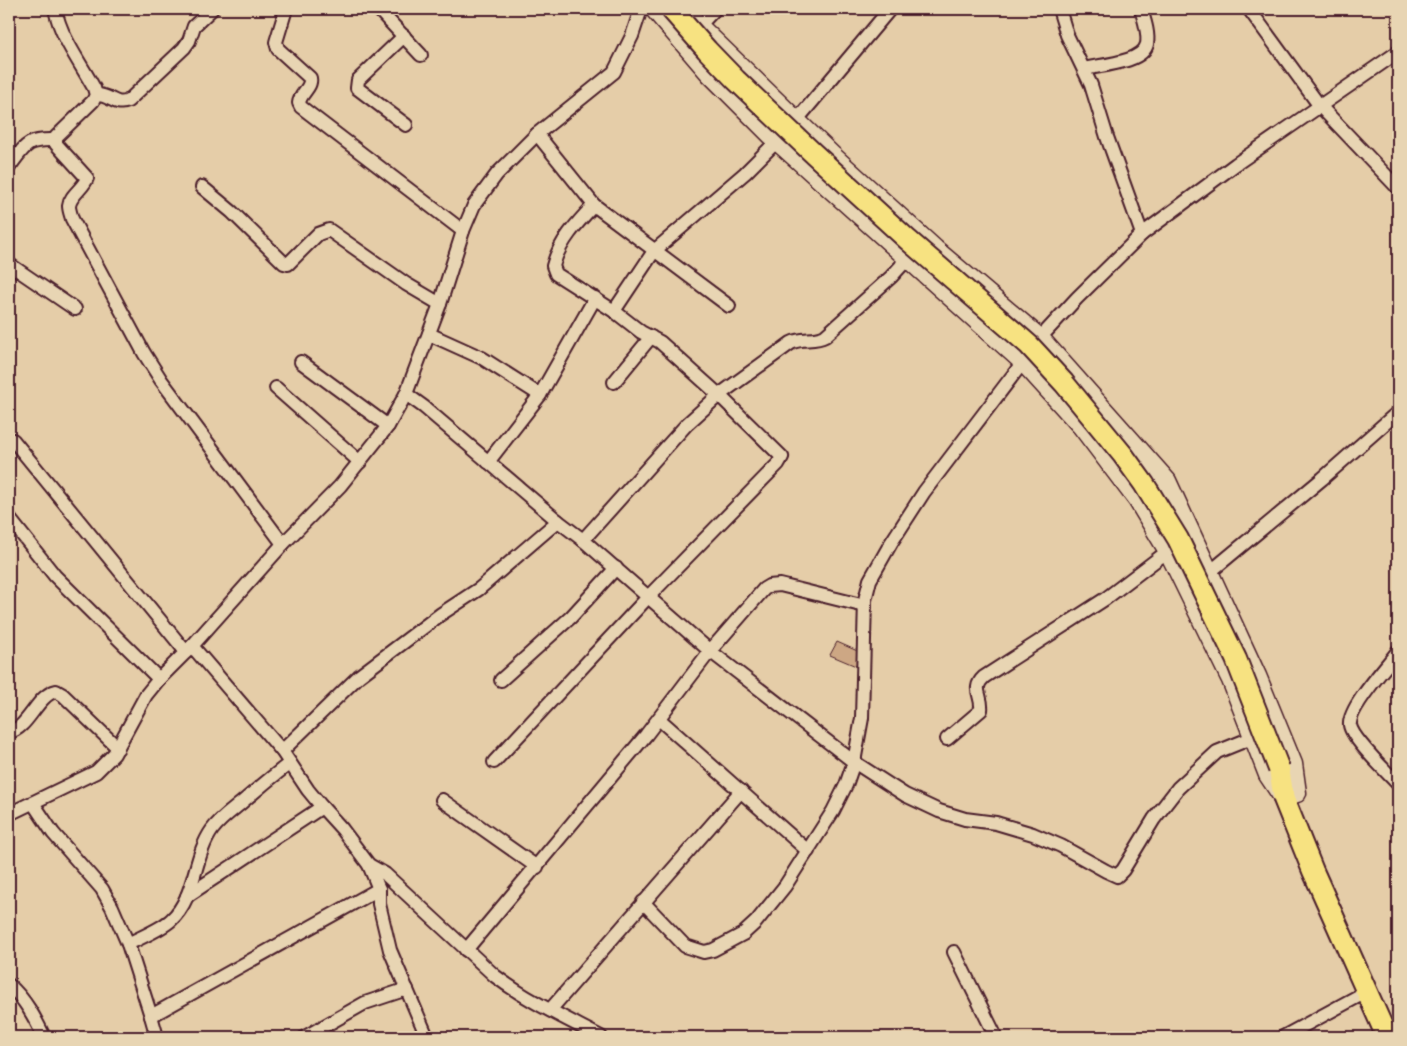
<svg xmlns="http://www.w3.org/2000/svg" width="1407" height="1046" viewBox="0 0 1407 1046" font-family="'Playpen Sans',sans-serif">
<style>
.building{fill:#cda784;stroke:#4a1f2b}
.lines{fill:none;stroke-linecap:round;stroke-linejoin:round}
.street-casing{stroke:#4a1f2b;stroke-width:16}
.secondary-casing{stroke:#4a1f2b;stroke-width:21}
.primary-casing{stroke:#4a1f2b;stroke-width:24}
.street{stroke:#e8d5b3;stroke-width:12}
.secondary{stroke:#e8d5b3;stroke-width:18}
.primary{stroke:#f7e281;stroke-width:20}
.primary-bridge-casing{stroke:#4a1f2b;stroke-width:24;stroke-linecap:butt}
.primary-bridge{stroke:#f7e281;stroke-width:20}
</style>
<rect width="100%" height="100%" fill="#e5cda8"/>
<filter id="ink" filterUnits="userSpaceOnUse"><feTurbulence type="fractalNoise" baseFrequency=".02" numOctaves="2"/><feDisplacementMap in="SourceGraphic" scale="10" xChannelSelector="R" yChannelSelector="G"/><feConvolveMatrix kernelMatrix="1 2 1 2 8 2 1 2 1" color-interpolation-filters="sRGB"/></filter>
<g filter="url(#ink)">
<polygon class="building" points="837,642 862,653 856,666 830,655"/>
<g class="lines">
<defs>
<g id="street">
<path d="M55,9C61,38 80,62 94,88L96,95L93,101L56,137V144L87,178C84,188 70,195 69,206C69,210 71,215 72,219L144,353L161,380L283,544"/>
<path d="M286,9L276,42L278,49L310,78C312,88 300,93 299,103L301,107L463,231"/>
<polyline points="378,9 421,55"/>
<polyline points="1059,9 1067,35 1091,85 1107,137 1142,234"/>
<polyline points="1249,9 1319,105 1398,188"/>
<polyline points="699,26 715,9"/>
<polyline points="404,36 358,80 357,88 406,125"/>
<path d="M1084,69C1100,65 1143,63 1147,44C1149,33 1144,19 1141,9"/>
<path d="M96,95C110,94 115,107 128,101L184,48L189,41L194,26L212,9"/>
<polyline points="796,121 890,9"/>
<polyline points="537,134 594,205 729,306"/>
<path d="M9,167C26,145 26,139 55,140"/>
<polyline points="202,187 232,212 284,263 288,264 318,234 329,230 406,284 440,304"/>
<polyline points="9,264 75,309"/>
<polyline points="614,311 654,251 745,173 777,141"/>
<polyline points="429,334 482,358 540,395"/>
<polyline points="1040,338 1077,298 1142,234 1236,164 1398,52"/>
<polyline points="301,362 388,426"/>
<polyline points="614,382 651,337"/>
<polyline points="276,388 360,462"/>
<polyline points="406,394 424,407 558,521 583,540 710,651 854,762 905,795 939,811 965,819 996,823 1033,834 1061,846 1106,871 1117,876 1123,870 1154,819 1178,788 1217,752 1254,737"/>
<polyline points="13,440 186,652"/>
<polyline points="488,462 540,395 595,298"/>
<polyline points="9,518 55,576 159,679"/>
<path d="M583,540L687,424L719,395L791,343C802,337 814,342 825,336L891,277L901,266L906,256"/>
<polyline points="1210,572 1322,479 1398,412"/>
<polyline points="192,646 282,751 308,790 322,807 342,829 369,865 379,889 379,904 390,950 427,1037"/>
<path d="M1398,651C1387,666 1348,708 1350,725C1352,739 1387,772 1398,784"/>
<polyline points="501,680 571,617 616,568"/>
<polyline points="659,719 808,851"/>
<path d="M9,732C28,729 37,695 56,691L63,695L118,748"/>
<path d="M947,739L981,710C983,696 971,689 984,677L1105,599L1168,551"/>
<polyline points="282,751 359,676 441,614 479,589 558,521"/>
<path d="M494,762L649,596L778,464L782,457L719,395L660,342L641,332L614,311L556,274L553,266C559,242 577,223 594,205"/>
<polyline points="442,800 537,867"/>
<polyline points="33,803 53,833 102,889 112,907 128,944 151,1016 157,1037"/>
<polyline points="9,814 96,772 114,754 146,695 159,679 192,646 283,544 340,486 388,426 406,394 440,304 463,231 474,205 497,174 537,134 614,72 632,36 641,9"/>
<path d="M369,865L385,874L495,976C528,1001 565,1018 601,1037"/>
<polyline points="187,896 322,807"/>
<polyline points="643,902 685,946 704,952 713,950 743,934 756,922 785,886 833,811 846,785 854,762 862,718 865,600 870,580 891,543 924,492 1023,362"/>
<path d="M128,944C141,937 160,930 171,920C196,897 193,857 212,830C219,820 230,812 240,804C256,790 273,776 290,763"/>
<polyline points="466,950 646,735 710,651 764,589 769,586 780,585 865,606"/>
<polyline points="954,952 996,1037"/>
<path d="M9,985C25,999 35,1018 44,1037"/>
<polyline points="550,1010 741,791"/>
<polyline points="151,1016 379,889"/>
<polyline points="305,1037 365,1003 407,989"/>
<polyline points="1283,1037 1366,992"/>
</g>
<g id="secondary">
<polyline points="654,9 709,73 777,141 1023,362 1082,427 1138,501 1168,551 1231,680 1268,775 1284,799"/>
<polyline points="685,9 699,26 833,156 935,249 1040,338 1167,481 1257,676 1293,764 1297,793"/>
</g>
<polyline id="primary" points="1279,769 1284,799 1313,871 1387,1037"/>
</defs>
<use href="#street" class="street-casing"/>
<use href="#secondary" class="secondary-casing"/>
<use href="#primary" class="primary-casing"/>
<use href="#street" class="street"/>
<use href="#secondary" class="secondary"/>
<use href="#primary" class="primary"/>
<defs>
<polyline id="primary-bridge" points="671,9 707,50 736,80 813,153 908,240 1029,345 1064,383 1123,455 1144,484 1178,539 1236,659 1279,769"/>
</defs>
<use href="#primary-bridge" class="primary-bridge-casing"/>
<use href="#primary-bridge" class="primary-bridge"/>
</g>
</g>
<rect width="1407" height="1046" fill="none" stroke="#e8d5b3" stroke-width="30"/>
<rect x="15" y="15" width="1377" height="1016" fill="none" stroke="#4a1f2b" stroke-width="2" filter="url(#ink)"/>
</svg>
